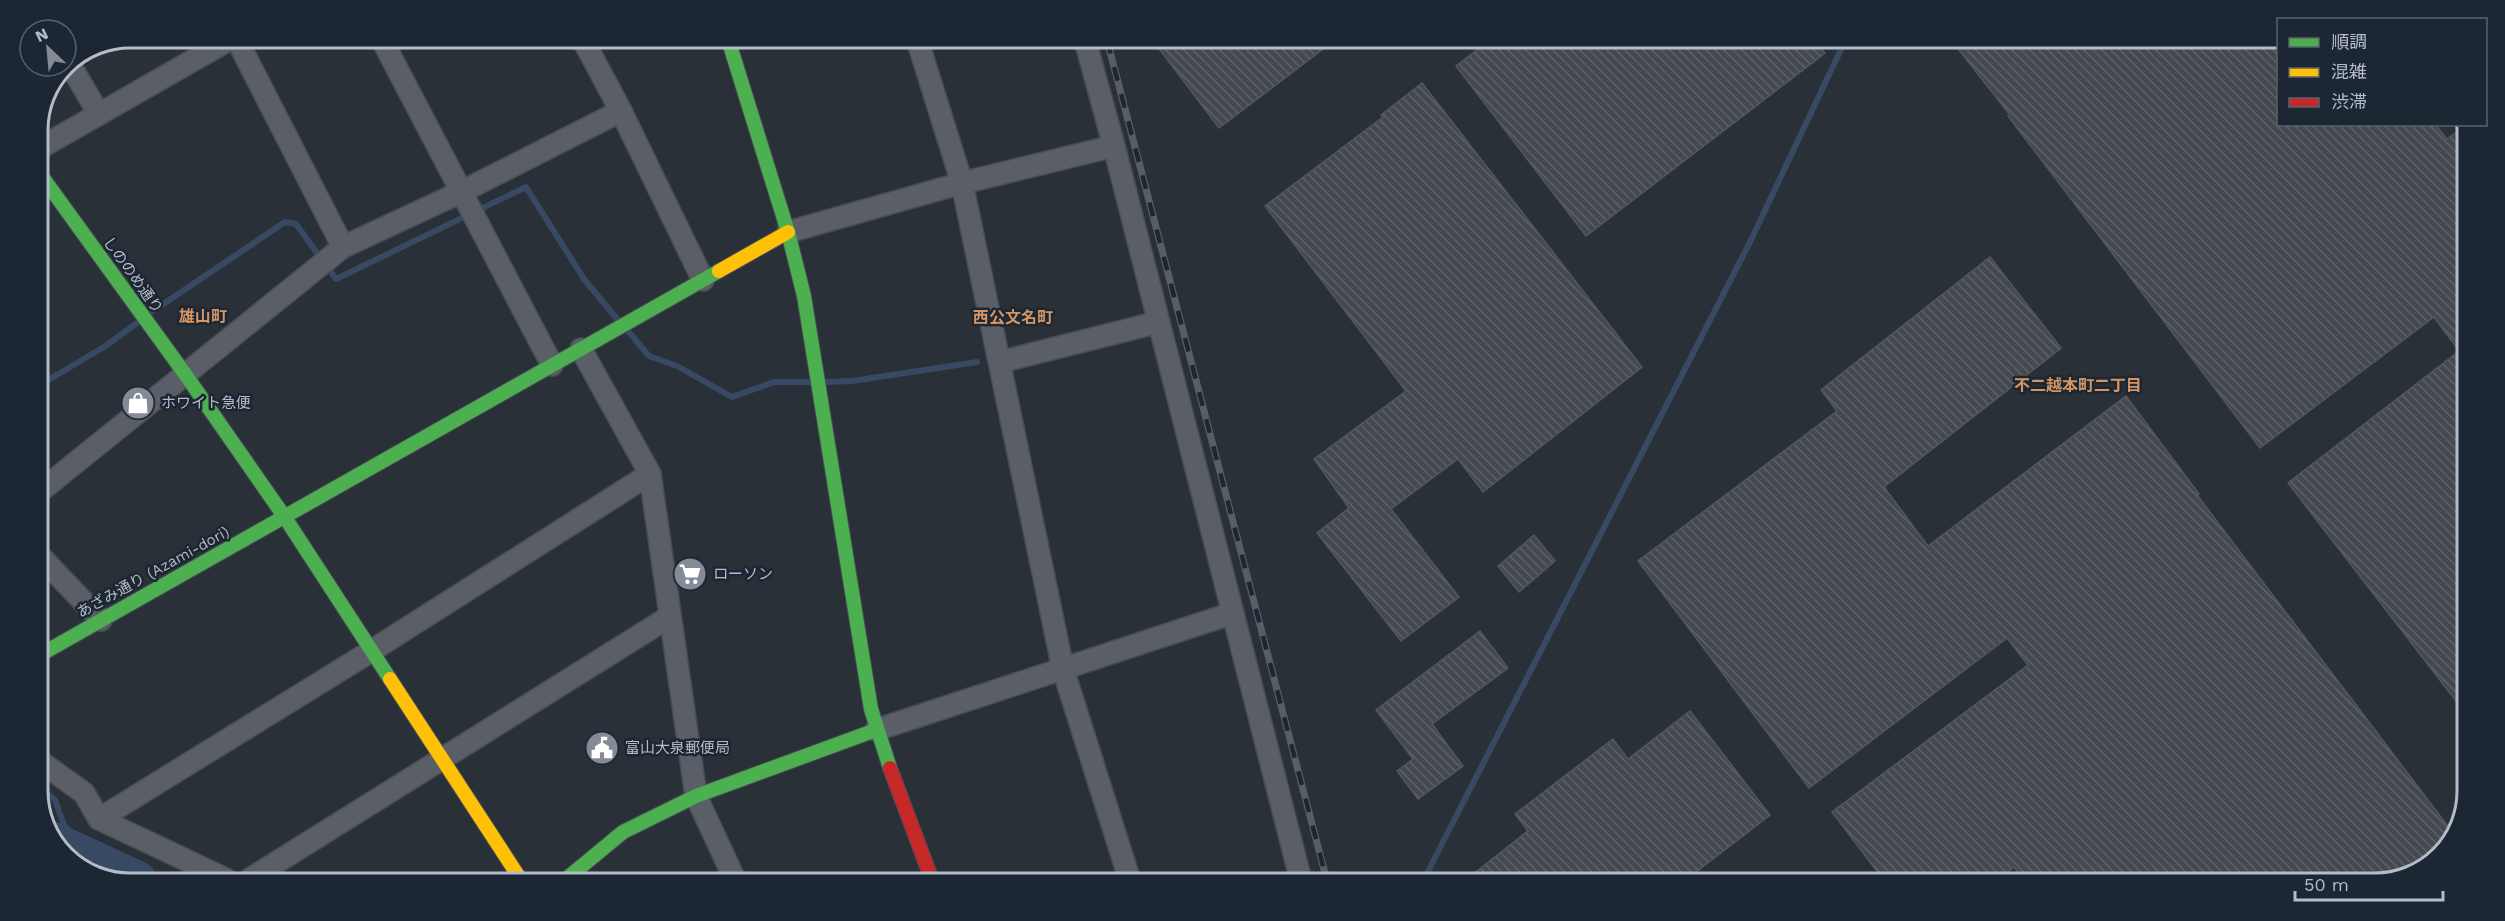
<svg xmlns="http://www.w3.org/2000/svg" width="2505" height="921" viewBox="0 0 2505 921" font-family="'Work Sans','Noto Sans JP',sans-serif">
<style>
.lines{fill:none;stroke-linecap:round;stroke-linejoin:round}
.stream{stroke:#384963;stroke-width:6}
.river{stroke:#384963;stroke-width:36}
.building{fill:url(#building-back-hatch);stroke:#52575f;stroke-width:1.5}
.street-casing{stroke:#484c53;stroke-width:24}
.fast-casing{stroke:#484c53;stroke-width:16}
.slow-casing{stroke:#484c53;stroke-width:16}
.jam-casing{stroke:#484c53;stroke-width:16}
.street{stroke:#5a5e66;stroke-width:21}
.fast{stroke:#4caf50;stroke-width:14}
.slow{stroke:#ffc107;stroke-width:14}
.jam{stroke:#c62828;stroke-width:14}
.rail-casing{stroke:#595d64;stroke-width:7}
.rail{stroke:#1d2633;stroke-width:4.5;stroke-dasharray:14;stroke-linecap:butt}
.labels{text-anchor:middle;stroke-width:5;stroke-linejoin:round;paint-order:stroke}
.street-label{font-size:15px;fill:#b4bcc9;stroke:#1d2633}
.poi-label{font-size:15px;fill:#b4bcc9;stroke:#1d2633;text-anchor:start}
.neighbourhood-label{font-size:16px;font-weight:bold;fill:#d59563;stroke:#1d2633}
.rim{fill:none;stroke:#b4bcc9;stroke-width:3}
</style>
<defs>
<pattern id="building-back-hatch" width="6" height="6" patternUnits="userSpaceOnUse" patternTransform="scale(1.5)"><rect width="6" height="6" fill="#444950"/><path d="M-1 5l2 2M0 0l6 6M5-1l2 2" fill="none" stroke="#5d6168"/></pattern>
</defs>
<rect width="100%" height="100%" fill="#2a3038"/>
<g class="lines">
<g class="stream">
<polyline points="150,313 285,222 296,224 336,279 526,187 584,279 617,319"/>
<polyline points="628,331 649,356 677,366 732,397 774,382 810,382"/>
<polyline points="826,382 852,381 977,362"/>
<polyline points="38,386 104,347 137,323"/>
<polyline points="38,785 55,800 64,825 99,860"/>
<polyline points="1423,881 1750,242 1845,41"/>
</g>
<polyline class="river" points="54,840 138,879"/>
</g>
<g class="building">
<polygon points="1165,40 1335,40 1219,128 1157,46"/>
<polygon points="1490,40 1816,41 1825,53 1586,236 1456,66"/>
<polygon points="1952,41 2278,42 2278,124 2435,124 2447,139 2467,124 2463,710 2288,483 2459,351 2434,317 2260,448 2008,116 2010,115"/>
<polygon points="1422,83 1642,367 1483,492 1458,459 1391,509 1459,597 1401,641 1317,533 1349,508 1314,459 1406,391 1265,206 1383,117 1381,115"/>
<polygon points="1990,257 2061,348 1884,487 1928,546 2126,396 2199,494 2197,495 2453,833 2431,864 2375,884 2026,883 2014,867 1994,883 1885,882 1832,812 2028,665 2007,638 1809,788 1638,561 1837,411 1821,390"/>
<polygon points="1534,535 1555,561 1519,592 1498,566"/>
<polygon points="1480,631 1508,668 1432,724 1463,766 1418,799 1397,771 1413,759 1376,710"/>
<polygon points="1690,711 1770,815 1683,882 1463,882 1528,831 1515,814 1613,739 1628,759"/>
</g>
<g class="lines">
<defs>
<g id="street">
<polyline points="236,38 343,247"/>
<polyline points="381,38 552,365"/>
<polyline points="582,38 621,111 703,280"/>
<polyline points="917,39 962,183 1063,669 1130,881"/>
<polyline points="1085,40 1114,146 1301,881"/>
<polyline points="69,63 99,114"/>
<polyline points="38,149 232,38"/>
<polyline points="788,232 962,183 1114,146"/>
<polyline points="581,349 650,474 696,796 735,880"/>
<polyline points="1000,362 1159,322"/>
<polyline points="38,493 343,247 461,192 621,111"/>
<polyline points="38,554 101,620"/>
<polyline points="876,730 1233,613"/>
<polyline points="38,760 84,793 99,819 226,879"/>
<polyline points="99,819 360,658 650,474"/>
<polyline points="250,879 669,617"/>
</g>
<g id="fast">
<polyline points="728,39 788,232 804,296 871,709 890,768"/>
<polyline points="38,171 185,374 284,516 390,679"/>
<polyline points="38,656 719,271"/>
<polyline points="565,880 623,832 696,796 876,730"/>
</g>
<g id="slow">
<polyline points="719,271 788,232"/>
<polyline points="390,679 521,880"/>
</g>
<polyline id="jam" points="890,768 932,880"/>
</defs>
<use href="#street" class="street-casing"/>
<use href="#fast" class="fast-casing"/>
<use href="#slow" class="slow-casing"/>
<use href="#jam" class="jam-casing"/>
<use href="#street" class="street"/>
<use href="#fast" class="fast"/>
<use href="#slow" class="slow"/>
<use href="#jam" class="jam"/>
<defs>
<polyline id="rail" points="1107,40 1327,881"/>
</defs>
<use href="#rail" class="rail-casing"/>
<use href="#rail" class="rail"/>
</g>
<defs>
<symbol id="shop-disc" viewBox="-11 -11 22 22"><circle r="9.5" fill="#848b96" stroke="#1d2633"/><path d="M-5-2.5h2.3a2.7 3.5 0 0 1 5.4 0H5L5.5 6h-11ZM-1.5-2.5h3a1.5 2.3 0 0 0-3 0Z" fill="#fff"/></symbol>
<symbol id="supermarket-disc" viewBox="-11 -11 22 22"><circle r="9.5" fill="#848b96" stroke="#1d2633"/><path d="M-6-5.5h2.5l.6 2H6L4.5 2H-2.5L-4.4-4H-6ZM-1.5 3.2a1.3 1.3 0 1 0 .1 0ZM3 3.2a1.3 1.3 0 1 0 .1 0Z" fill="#fff"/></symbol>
<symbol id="civic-disc" viewBox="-11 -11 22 22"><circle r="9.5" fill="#848b96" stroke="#1d2633"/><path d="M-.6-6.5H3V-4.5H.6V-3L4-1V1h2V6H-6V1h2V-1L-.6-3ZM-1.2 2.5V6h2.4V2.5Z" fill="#fff"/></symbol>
</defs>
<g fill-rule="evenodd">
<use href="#shop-disc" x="119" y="384" width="38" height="38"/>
<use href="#supermarket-disc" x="671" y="555" width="38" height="38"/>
<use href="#civic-disc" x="583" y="729" width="38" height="38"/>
</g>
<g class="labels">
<g class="street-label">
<text transform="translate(133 275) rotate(54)" y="5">しののめ通り</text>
<text transform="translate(153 572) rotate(-29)" y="5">あざみ通り (Azami-dori)</text>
</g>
<g class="poi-label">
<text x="161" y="408">ホワイト急便</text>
<text x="713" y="579">ローソン</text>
<text x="625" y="753">富山大泉郵便局</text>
</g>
<g class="neighbourhood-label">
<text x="203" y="322">雄山町</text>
<text x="1013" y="323">西公文名町</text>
<text x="2078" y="391">不二越本町二丁目</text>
</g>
</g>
<path d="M0 0H2505V921H0ZM130 48H2375A82 82 0 0 1 2457 130V791A82 82 0 0 1 2375 873H130A82 82 0 0 1 48 791V130A82 82 0 0 1 130 48Z" fill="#1d2633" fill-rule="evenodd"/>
<path class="rim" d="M130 48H2375A82 82 0 0 1 2457 130V791A82 82 0 0 1 2375 873H130A82 82 0 0 1 48 791V130A82 82 0 0 1 130 48Z"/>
<rect x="2277" y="18" width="210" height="108" fill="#1d2633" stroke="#59626f" stroke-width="1.5"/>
<rect x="2289" y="38" width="30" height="9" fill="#4caf50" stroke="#59626f" stroke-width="1.5"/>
<text x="2331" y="48" font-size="18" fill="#b4bcc9">順調</text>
<rect x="2289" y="68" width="30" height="9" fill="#ffc107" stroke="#59626f" stroke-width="1.5"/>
<text x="2331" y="78" font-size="18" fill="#b4bcc9">混雑</text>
<rect x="2289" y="98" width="30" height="9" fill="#c62828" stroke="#59626f" stroke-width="1.5"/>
<text x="2331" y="108" font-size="18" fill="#b4bcc9">渋滞</text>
<g transform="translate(48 48) rotate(334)"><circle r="28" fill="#1d2633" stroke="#59626f" stroke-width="1.5"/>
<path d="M0-4.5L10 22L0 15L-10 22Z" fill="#848b96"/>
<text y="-9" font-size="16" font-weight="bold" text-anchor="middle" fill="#b4bcc9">N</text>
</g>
<path d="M2295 891v9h148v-9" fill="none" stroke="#b4bcc9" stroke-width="3"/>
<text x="2304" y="891" font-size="18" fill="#b4bcc9" stroke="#1d2633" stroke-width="4.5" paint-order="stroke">50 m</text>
</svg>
